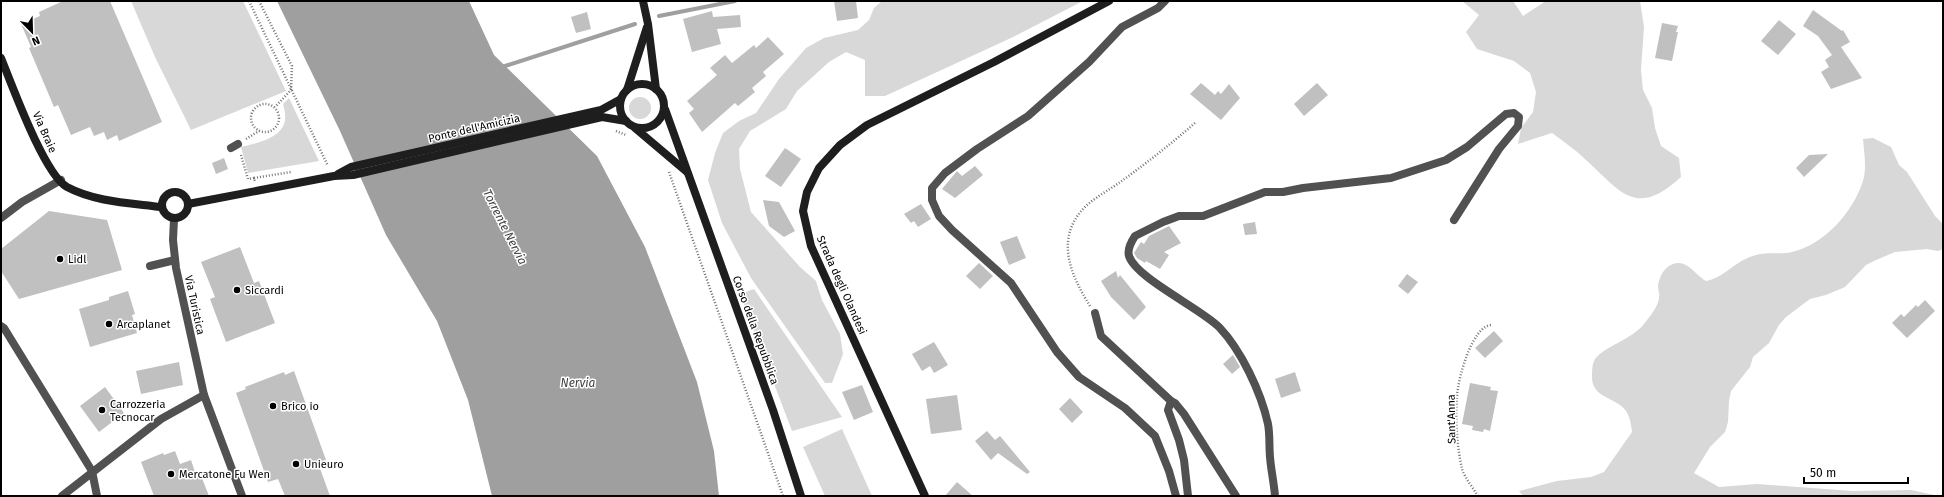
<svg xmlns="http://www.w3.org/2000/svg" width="1944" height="497" viewBox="0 0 1944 497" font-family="'Fira Sans',sans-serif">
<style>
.green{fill:#d8d8d8}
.water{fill:#9f9f9f}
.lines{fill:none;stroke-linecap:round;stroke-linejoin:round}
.stream{stroke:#9f9f9f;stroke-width:4}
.building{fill:#c0c0c0}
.path{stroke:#737373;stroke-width:2.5;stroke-dasharray:1 2;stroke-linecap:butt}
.lane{stroke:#515151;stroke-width:8}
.street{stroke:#515151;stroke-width:8}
.secondary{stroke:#1e1e1e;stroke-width:8}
.poi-dot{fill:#000;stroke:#fff;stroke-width:1.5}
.labels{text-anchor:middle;stroke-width:3;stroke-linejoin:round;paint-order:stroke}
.street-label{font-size:11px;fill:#000;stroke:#fff}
.poi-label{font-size:11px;fill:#000;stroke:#fff;text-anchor:start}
.water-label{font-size:12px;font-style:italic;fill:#404040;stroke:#fff}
</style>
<rect width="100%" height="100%" fill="#fff"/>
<g class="green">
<polygon points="131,1 243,1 286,91 191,130 155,57"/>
<polygon points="882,1 1083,1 1011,38 885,96 865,96 865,60 846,52 829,62 797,91 786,109 750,131 739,149 740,169 751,212 800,267 816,281 822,300 840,334 843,354 832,383 825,383 751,278 722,223 708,180 715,153 723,133 739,121 756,113 779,79 806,48 824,38 858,30 869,20 874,8"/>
<path d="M1462,1H1513L1523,16L1546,1H1640L1644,27L1641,70L1643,90L1652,108L1655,128L1661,146L1679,158L1681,177C1636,218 1622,193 1586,160C1576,150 1564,142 1552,133L1518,144L1521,128L1533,112L1536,92L1530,73L1514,61L1477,49L1466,32L1479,15Z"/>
<circle cx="640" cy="108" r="11"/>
<path d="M289,98L319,161L248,173L241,147C256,143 282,139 285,120C286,115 284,108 283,104Z"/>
<path d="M1873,138L1891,147L1899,165L1907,172L1935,216L1943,224V249L1938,251L1927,249L1895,252L1876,260L1866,265L1845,287L1826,295L1810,299L1786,317L1779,325L1769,343L1753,357L1750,367L1731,391L1729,401L1728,422L1725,432L1710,447L1694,473L1719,487L1757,484L1852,491L1911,490L1939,496H1523L1519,491L1557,481L1591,477L1604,472L1632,432C1631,422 1629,411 1620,405C1609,397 1592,395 1592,377C1592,372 1592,364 1595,359C1605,346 1631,340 1644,324C1650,316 1658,307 1659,298C1660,294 1658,290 1658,286C1659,277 1664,267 1673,264C1687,259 1695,275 1706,281C1724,278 1735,261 1753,256C1766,251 1779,255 1792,252C1825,244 1853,212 1863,181C1867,168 1864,152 1863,139Z"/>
<polygon points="754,289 842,417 792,431 740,294"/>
<polygon points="842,429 872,496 825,496 803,447"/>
</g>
<polygon class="water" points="277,1 469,1 494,55 597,156 645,247 697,382 714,451 719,496 492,496 468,400 437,321 386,235 340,131"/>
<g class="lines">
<g class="stream">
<polyline points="659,16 735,1"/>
<polyline points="502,67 635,24"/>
</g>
</g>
<g class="building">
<polygon points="63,1 110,1 162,122 119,141 117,135 107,140 104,132 94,136 90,127 71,135 58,105 54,107 29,48 31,47 21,24 40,16 39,12"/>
<polygon points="834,1 856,1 858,18 837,21"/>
<polygon points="1813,10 1842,31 1843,30 1850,42 1841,47 1862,78 1831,89 1821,72 1829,67 1825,60 1832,55 1818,36 1803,26"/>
<polygon points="712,11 713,17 740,15 741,27 717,29 721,44 692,52 683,19"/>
<polygon points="587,12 591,29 576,33 571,17"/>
<polygon points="1779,20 1796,34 1778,55 1761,41"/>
<polygon points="1662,23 1678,26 1676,32 1678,32 1672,61 1655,58"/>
<polygon points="768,37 784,54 763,72 766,76 752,88 755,92 738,106 735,103 702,132 689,113 694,109 687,101 717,75 710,68 725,55 732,63 754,45 756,48"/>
<polygon points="1201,83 1215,95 1218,91 1221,94 1229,84 1240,98 1221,120 1190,94"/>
<polygon points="1317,83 1328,95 1304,116 1294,104"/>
<polygon points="785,148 801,159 781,187 765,176"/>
<polygon points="1828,154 1804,177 1796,168 1809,155"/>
<polygon points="224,158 228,169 216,174 212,163"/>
<polygon points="975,166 983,175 955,198 942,189 957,171 962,176"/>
<polygon points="763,200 779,202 795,231 784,237 769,226"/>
<polygon points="921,204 931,219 918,227 914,221 911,223 904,214"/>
<polygon points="49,211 107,220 122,270 19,299 1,271 1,249"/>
<polygon points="1255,222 1257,234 1245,235 1243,224"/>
<polygon points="1169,226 1181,243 1164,252 1169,255 1160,269 1146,261 1145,263 1137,258 1134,253 1141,242 1144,244 1149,236"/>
<polygon points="1017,236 1026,258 1009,265 1000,242"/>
<polygon points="240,247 254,283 259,281 275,323 226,342 210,299 215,297 201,262"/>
<polygon points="979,263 993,276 980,289 966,276"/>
<polygon points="1116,271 1118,278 1120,275 1146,307 1134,320 1111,297 1101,281"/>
<polygon points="1407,274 1418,282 1408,294 1398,286"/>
<polygon points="128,291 135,314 132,315 137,333 90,347 79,309 109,300 109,297"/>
<polygon points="1925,300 1935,311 1907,338 1892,323 1901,314 1904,317 1916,305 1918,307"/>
<polygon points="1494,331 1503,341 1485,358 1475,348"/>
<polygon points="934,342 948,365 934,373 930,366 922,371 912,354"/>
<polygon points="1233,355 1240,367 1232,374 1223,364"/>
<polygon points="179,362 183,385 141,394 136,371"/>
<polygon points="294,371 326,460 318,463 330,496 285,496 278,479 268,482 236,393 246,389 245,387 284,372 285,375"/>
<polygon points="1295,372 1301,391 1281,398 1275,379"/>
<polygon points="1470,383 1491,387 1490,390 1498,391 1490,431 1484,429 1483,432 1472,430 1473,426 1462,424"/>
<polygon points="862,385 873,412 854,420 842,392"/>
<polygon points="105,387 124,413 99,432 80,406"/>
<polygon points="957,395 962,430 931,434 926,399"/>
<polygon points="1070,398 1083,412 1072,423 1059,409"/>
<polygon points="987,431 995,440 1000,436 1030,472 1027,474 998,453 991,460 975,441"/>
<polygon points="175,451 180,464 191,460 196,475 200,473 209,496 154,496 141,462 163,453 164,455"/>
<polygon points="957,482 973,496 945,496"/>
</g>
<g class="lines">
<g class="path">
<polyline points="249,1 328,166"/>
<polyline points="259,1 292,66 291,90 275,107"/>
<circle cx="265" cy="118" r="14"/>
<polyline points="616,131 626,135"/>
<polyline points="246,139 259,131"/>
<polyline points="241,155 248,179 254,178 255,181"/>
<polyline points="669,172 783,496"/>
<polyline points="254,178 291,172"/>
<path d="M1090,306C1070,274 1054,237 1086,206C1097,196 1111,189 1123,180C1148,162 1172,143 1195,123"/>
<path d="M1478,496C1473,488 1465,478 1462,469C1457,447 1455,419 1457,396C1458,379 1472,325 1492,325"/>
</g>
<g class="lane">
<polyline points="231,148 238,144"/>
<polyline points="150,266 175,260"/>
<polyline points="1095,313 1101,336 1171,401"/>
<polyline points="1188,496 1184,460 1179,440 1168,410 1171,401 1175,403 1184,414 1236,496"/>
<path d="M1275,496C1274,483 1271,470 1270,457C1269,446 1270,434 1268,424C1261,392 1241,350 1219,327C1200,308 1136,278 1129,256C1127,249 1131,242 1135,236L1163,222L1179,216H1203L1265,192H1283L1303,188L1391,178L1446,160L1467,147L1506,114L1514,113L1519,117L1518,126L1499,149L1454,220"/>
</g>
<g class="street">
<polyline points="1165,1 1158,8 1122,27 1089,62 1028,116 977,149 945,173 932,188 932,200 939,216 952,230 1011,283 1057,352 1079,377 1125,408 1155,436 1169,471 1176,496"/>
<polyline points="1,218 22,202 61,180"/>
<polyline points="174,219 173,240 176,268 204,395 242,496"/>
<polyline points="1,326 4,328 92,471 97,496"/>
<polyline points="62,496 161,419 204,395"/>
</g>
<g class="secondary">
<polyline points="643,1 648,24 656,89"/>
<path d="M1,58C12,85 44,174 67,187C95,202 130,203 161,207"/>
<circle cx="642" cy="106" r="22"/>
<polyline points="627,90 647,27"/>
<polyline points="665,109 773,410 801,496"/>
<polyline points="635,128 687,172"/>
<polyline points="338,174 351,167 601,110 621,99"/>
<circle cx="175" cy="205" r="13"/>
<polyline points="188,204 334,176 353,175 602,117 626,121"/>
<polyline points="925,496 811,246 803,211 807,192 819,168 840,145 867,125 994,62 1109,1"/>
</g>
</g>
<g class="poi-dot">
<circle cx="60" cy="259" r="4"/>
<circle cx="237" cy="290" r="4"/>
<circle cx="109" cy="324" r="4"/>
<circle cx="273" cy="406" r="4"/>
<circle cx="102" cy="410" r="4"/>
<circle cx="296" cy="464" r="4"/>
<circle cx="171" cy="474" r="4"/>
</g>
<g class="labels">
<g class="street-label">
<text transform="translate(474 128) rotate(-13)" y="4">Ponte dell'Amicizia</text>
<text transform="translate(45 132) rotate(66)" y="4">Via Braie</text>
<text transform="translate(842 285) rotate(66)" y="4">Strada degli Olandesi</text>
<text transform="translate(195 305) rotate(78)" y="4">Via Turistica</text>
<text transform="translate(756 330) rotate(70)" y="4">Corso della Repubblica</text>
<text transform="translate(1451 419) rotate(-91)" y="4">Sant'Anna</text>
</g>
<g class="poi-label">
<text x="68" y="263">Lidl</text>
<text x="245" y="294">Siccardi</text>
<text x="117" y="328">Arcaplanet</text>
<text x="110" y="408">Carrozzeria<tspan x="110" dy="13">Tecnocar</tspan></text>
<text x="281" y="410">Brico io</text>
<text x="304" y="468">Unieuro</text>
<text x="179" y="478">Mercatone Fu Wen</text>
</g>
<g class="water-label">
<text transform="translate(505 227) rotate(63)" y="4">Torrente Nervia</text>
<text x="578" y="387">Nervia</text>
</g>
</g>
<rect width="1944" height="497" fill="none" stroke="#000000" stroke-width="4"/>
<g transform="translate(32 32) rotate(157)" stroke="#ffffff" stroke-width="3" paint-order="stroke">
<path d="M0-3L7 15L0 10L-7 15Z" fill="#000000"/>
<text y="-6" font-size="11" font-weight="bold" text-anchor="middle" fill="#000000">N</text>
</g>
<path d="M1804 477v6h104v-6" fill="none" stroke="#000000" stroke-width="2"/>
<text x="1810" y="477" font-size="12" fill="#000000" stroke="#ffffff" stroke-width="3" paint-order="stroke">50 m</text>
</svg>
